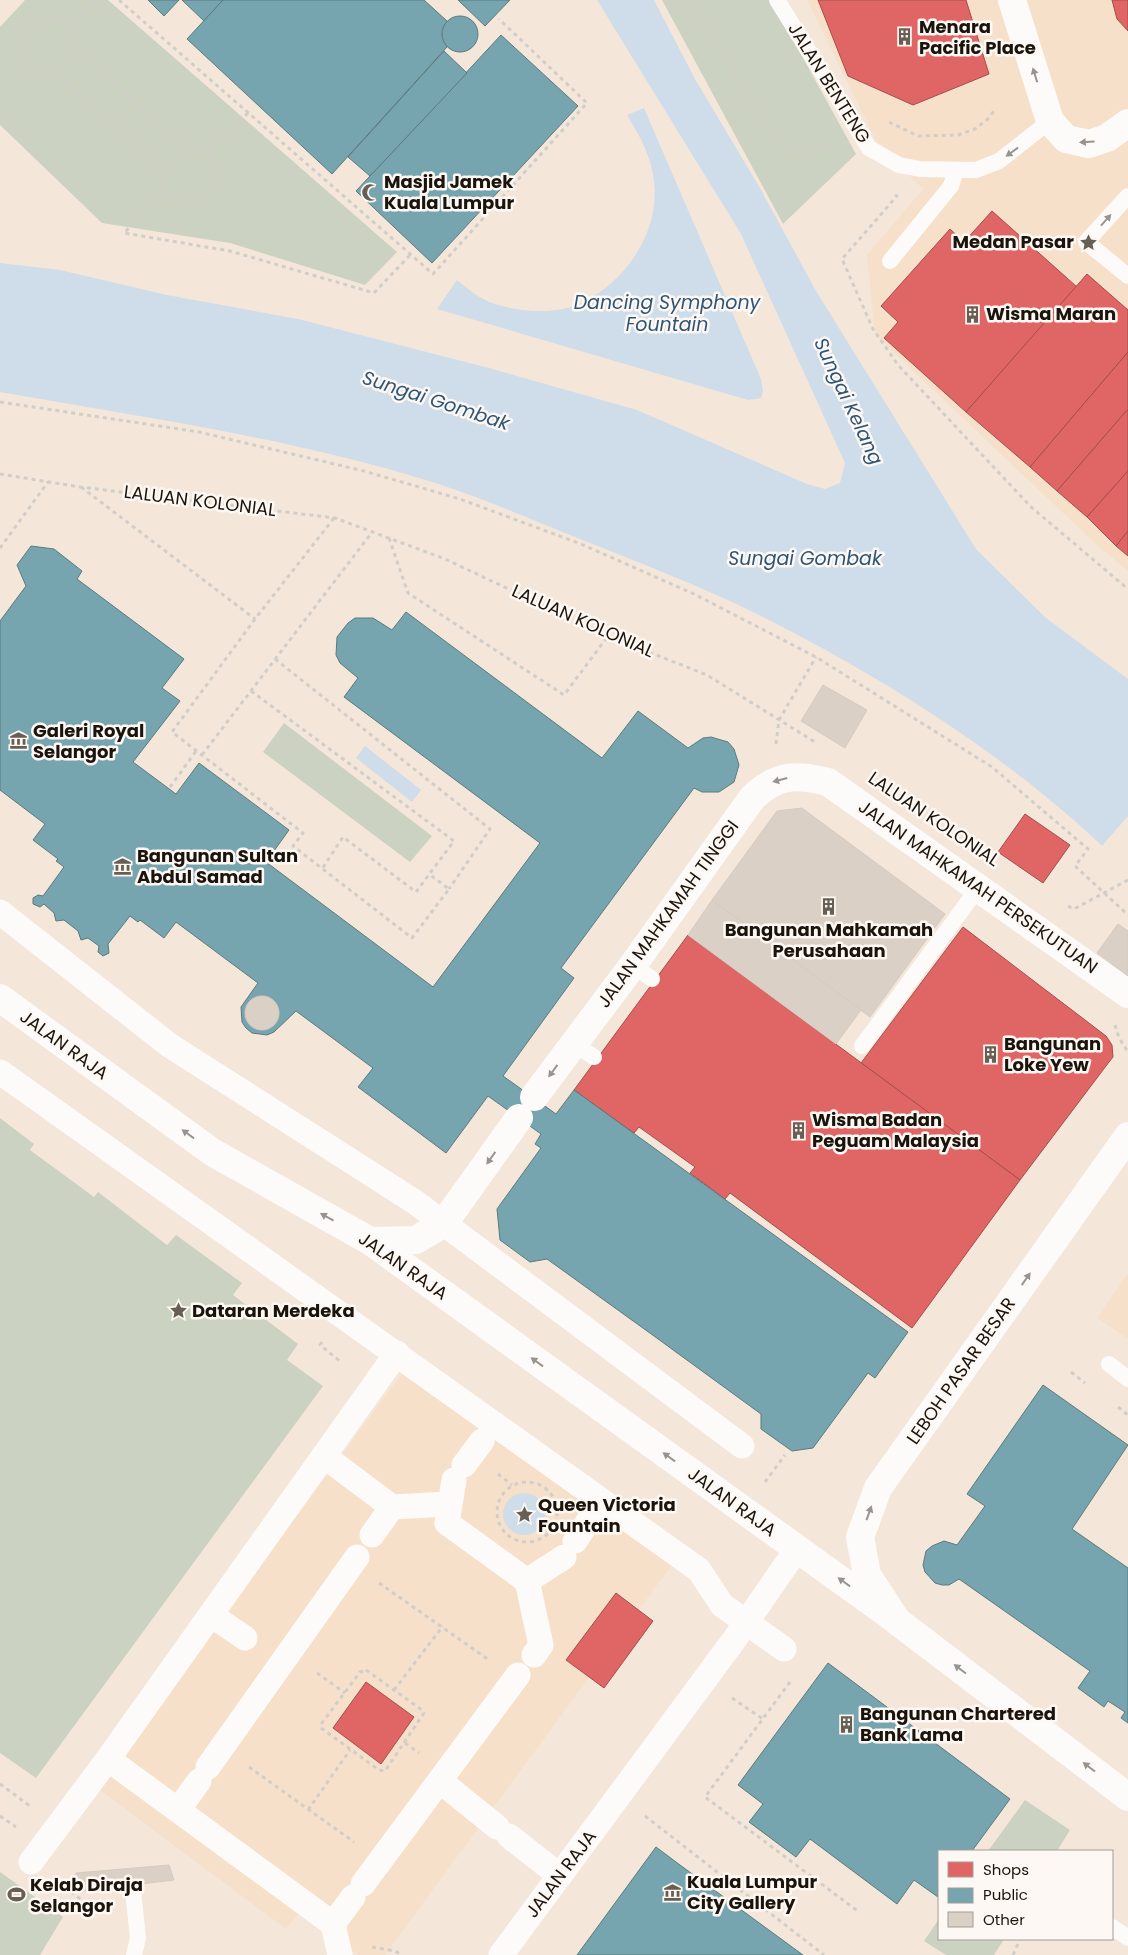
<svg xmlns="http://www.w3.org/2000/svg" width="1128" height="1955" viewBox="0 0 1128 1955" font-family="Poppins,sans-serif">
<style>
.built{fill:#f6e0ca}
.green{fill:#cbd2c1}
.water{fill:#cfdce9}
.pier{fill:#f4e7da}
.shops{fill:#e06666;stroke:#a54d4b}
.public{fill:#76a5af;stroke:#5b7a7e}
.building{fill:#dad0c6;stroke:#d5cbc1}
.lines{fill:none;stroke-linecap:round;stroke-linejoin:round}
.path{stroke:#d1ceca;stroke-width:3;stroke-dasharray:4 4;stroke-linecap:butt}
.service{stroke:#fdfbf9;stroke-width:16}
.pedestrian{stroke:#fdfbf9;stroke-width:25}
.minor{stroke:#fdfbf9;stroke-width:28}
.tertiary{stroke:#fdfbf9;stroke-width:28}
.oneway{fill:#97938e}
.labels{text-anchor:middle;stroke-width:5;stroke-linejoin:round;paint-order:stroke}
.poi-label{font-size:18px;font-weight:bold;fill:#1b140c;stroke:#fdf8f3;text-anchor:start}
.street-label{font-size:18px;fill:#1b140c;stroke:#fdf8f3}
.water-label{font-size:19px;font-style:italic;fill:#2e5578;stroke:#fdf8f3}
</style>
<rect width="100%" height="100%" fill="#f4e7da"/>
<g class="built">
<polygon points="807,0 1128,0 1128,571 1098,546 875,335 867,255 923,189 877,143"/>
<polygon points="1128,1273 1128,1339 1097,1318"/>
<polygon points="408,1365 680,1554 385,1955 358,1955 300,1912 286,1929 97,1788"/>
</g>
<g class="green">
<polygon points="25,0 108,0 397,252 365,285 230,243 102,223 0,125 0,27"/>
<polygon points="662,0 771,0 856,154 783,224"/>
<polygon points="284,723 432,836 410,862 263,752"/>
<polygon points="0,1118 34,1144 30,1150 94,1197 98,1192 167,1245 176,1235 242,1283 233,1295 298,1344 287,1360 323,1386 36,1778 0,1753"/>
<polygon points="1025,1800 1070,1830 1057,1851 988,1851"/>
<polygon points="0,1872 63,1917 40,1955 0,1955"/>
<polygon points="939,1919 939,1939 1004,1939 994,1955 946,1955 924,1941"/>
</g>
<g class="water">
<path d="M597,0H654L695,79L760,188L816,291L976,549L1046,618L1128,679V871C1026,767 889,680 759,615C699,585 637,562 575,537C527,518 478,496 429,481C289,438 143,417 0,392V263L60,270L167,295L298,319L489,368L637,410L807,484L825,489L840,483L845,463L741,234Z"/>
<path d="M644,108L761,379L763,391L761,398L748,400L437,309L457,280C468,289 481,300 495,304C521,312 555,315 581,303C626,282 660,232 654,181C651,156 640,136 627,115Z"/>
<polygon points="365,746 421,790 412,802 356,758"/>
<circle cx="524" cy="1514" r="21"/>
</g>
<polygon class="pier" points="1128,816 1128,873 1101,847"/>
<g class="shops">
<polygon points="818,0 966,0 989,74 913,105 848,76"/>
<polygon points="1112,0 1128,0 1128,31 1117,19"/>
<polygon points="992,211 1077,287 966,412 884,338 898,322 881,306 950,229 964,242"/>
<polygon points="1087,274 1128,310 1128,352 1030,467 966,412"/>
<polygon points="1128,352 1128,409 1057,491 1030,467"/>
<polygon points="1128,409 1128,471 1087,517 1057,491"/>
<polygon points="1128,471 1128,531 1116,546 1087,517"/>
<polygon points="1128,531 1128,556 1116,546"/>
<polygon points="1025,814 1070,845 1043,883 998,852"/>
<polygon points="963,927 1106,1036 1112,1045 1113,1057 1109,1062 1020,1180 861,1063"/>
<polygon points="688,935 1020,1180 912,1328 730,1193 725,1199 690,1173 695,1167 639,1127 634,1133 574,1090"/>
<polygon points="616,1593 653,1621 604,1688 566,1660"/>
<polygon points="366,1682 414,1717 381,1764 333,1728"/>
</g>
<g class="public">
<polygon points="148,0 179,0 164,16"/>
<polygon points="182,0 223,0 204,21"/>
<polygon points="223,0 424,0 447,21 442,35 447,47 332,174 187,39"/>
<polygon points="458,0 510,0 485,26"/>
<circle cx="460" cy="34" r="18"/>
<polygon points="501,35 578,106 432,263 356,191"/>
<polygon points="444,51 467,73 370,176 348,157"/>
<polygon points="31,546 54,549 82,571 77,579 184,659 162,688 180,701 133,762 176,794 199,763 289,830 266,862 433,987 540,843 344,697 358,678 340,663 336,655 337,637 348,623 355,618 373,618 392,630 406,612 602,758 638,711 688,748 703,738 711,737 728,742 734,749 739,765 734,782 719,792 702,792 694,788 561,968 574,978 503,1076 556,1114 574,1090 908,1332 875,1378 868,1373 813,1448 792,1451 761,1429 761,1414 654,1336 547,1259 530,1262 500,1240 497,1209 541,1148 535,1144 541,1134 488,1096 446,1153 358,1087 373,1068 296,1011 274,1032 267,1035 252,1033 246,1028 242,1022 241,1007 258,983 176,922 164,938 140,920 138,922 130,916 108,944 109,953 103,956 98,952 99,946 88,938 81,940 78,931 64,920 56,921 54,913 44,904 40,907 33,904 33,898 38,895 43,896 64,867 56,861 58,859 33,840 45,824 0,790 0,621 26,586 17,565"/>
<polygon points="1043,1385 1128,1445 1072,1529 1128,1568 1128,1723 1121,1718 1125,1712 1108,1701 1104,1707 1078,1688 1090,1671 959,1579 949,1585 942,1585 935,1583 925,1572 923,1565 926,1551 932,1546 944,1541 957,1545 985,1506 967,1494"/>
<polygon points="828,1663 1010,1799 972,1851 939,1851 938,1897 914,1880 897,1904 810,1839 796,1857 749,1822 763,1804 738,1785"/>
<polygon points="656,1847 680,1865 803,1955 577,1955"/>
</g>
<g class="building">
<polygon points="823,685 867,710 845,748 801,721"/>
<polygon points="802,808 945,914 870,1017 712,900 777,811"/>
<polygon points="712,900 861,1010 836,1044 688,935"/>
<polygon points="1118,924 1128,931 1128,976 1097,953"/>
<circle cx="262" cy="1013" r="17"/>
<polygon points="169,1865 174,1880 75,1892 76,1873"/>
</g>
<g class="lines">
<g class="path">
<polyline points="94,0 69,27 53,18 36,20 21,34 19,51 35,72 56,75 161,168 161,178 167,189"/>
<polyline points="119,0 433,274 587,103 499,19"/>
<polyline points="686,0 712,39 770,133 791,150 833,147"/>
<polyline points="69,27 77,50 181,145 195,144 210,152"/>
<path d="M248,113L210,152C214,159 219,168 217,178C215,191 197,203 184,199C178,198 172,192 167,189L124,233L230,251L374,293L410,255"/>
<polyline points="889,122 918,136 958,135 975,129 989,118 995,109"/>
<polyline points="895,195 897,196 842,259 873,329 898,365 1031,507 1128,589"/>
<polyline points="0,402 199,432 364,471 460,499 581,544 694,594 816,657 992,767 1088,849 1075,866 1128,915"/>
<polyline points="0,474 80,487 335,518 445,559 608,636 707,675 815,742"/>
<polyline points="81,487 255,619"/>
<polyline points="334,518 255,619 172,732 303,833 293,846 412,938 449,889 429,874"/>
<polyline points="389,538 408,593 564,695 608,636"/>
<polyline points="0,548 48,482"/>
<polyline points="275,659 490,829 449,889"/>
<polyline points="251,691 454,841 416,892 343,837 322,869"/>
<polyline points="776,744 779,720 816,657"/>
<polyline points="202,755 373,531"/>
<polyline points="170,787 196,751"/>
<polyline points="1068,906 1074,909 1128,880"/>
<polyline points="1115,1025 1119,1038 1128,1052"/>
<polyline points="322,1342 320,1345 341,1362"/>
<polyline points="1071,1372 1085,1383"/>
<polyline points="1118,1407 1128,1415"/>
<polyline points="498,1474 512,1485"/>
<circle cx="527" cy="1512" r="30"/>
<polyline points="765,1482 785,1455"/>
<polyline points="379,1583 489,1660"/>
<polygon points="366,1670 422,1710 424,1713 385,1771 379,1770 321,1728 322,1723 360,1672"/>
<polyline points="317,1673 345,1693"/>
<polyline points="790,1682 705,1797 859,1912"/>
<polyline points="394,1690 443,1626"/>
<polyline points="732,1698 763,1719"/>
<polyline points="405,1743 419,1753"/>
<polyline points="249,1767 354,1842"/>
<polyline points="0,1784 30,1806"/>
<polyline points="308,1810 350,1750"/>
<polyline points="0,1816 16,1827"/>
<polyline points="645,1816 824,1955"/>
<polyline points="58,1882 96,1911"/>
<polyline points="0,1902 10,1888"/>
<polyline points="372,1947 395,1951 402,1955"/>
<polyline points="1013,1955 1020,1939"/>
</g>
<g class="service">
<polyline points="777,0 869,148 899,165 920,169 976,170 999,161 1050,121"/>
<polyline points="1128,196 1086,242 1128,276"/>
<polyline points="890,261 951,186 956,170"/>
<polyline points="633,965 652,979"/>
<polyline points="573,1043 594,1057"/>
<polyline points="862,1046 979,887"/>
<polyline points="1109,1364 1128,1379"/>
<polyline points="133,1891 138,1938 134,1955"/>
<polyline points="1112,1927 1128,1938"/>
</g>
<g class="pedestrian">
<polyline points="0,912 169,1045 415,1202 742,1446"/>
<polyline points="0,1072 699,1570 722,1605 784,1649"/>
<polyline points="324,1456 392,1507 449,1504"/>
<polyline points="464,1465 482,1441"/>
<polyline points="454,1480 447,1523 527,1581 564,1557"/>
<polyline points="372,1535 392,1507"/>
<polyline points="575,1541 591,1517"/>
<polyline points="527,1581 541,1645 534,1655"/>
<polyline points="211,1615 245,1638"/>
<polyline points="108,1759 333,1924 340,1955"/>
<polyline points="208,1767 357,1557"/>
<polyline points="440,1781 497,1827"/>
<polyline points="178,1810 199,1781"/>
<polyline points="509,1836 560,1876"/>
<polyline points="31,1862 108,1759 397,1353"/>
<polyline points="363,1884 518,1675"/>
<polyline points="333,1924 353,1897"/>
<polyline points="501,1955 734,1640 797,1549"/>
</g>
<g class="minor">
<polyline points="0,998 212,1152 370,1241 896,1620"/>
<path d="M534,1097L633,965L753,797C778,774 796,774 828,782L1128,994"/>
<polyline points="370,1241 416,1240 444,1223 519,1118"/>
</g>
<g class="tertiary">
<polyline points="1012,0 1050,121 1066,139 1089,144 1107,138 1128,123"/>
<polyline points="1128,1136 878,1488 860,1537 867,1575 897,1621 1128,1797"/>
</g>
</g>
<defs><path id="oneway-solid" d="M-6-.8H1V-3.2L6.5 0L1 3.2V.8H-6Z" transform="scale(1.25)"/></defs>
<g class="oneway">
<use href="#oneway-solid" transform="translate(1035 75) rotate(-107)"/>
<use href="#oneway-solid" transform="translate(1087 142) rotate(176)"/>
<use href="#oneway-solid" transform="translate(1012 152) rotate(144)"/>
<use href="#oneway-solid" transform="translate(1106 220) rotate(-48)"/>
<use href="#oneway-solid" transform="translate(780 780) rotate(165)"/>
<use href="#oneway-solid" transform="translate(553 1071) rotate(126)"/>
<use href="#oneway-solid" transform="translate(188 1134) rotate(-144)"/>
<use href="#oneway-solid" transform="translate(491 1158) rotate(125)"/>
<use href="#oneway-solid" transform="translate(327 1217) rotate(-151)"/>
<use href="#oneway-solid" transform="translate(1026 1279) rotate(-55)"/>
<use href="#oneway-solid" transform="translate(537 1362) rotate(-144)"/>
<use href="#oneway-solid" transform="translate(669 1457) rotate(-144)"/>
<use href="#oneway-solid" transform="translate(869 1513) rotate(-70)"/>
<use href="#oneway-solid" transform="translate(844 1582) rotate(-144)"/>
<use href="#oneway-solid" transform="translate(960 1669) rotate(-143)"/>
<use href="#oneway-solid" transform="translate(1089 1767) rotate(-143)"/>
</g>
<defs>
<symbol id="building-bare" viewBox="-9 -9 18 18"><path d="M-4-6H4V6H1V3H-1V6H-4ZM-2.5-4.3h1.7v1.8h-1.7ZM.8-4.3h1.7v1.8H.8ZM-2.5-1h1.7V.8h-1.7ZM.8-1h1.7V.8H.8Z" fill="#675e54" stroke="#fdf8f3" stroke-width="2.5" paint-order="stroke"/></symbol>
<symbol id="mosque-bare" viewBox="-9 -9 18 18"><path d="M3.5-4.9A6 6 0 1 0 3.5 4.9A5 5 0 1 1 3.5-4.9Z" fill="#675e54" stroke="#fdf8f3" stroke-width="2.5" paint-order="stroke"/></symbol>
<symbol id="sight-bare" viewBox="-9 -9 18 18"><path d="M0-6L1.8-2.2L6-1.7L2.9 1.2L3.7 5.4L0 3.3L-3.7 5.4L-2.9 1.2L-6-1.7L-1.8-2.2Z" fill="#675e54" stroke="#fdf8f3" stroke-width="2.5" paint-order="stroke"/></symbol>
<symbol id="museum-bare" viewBox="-9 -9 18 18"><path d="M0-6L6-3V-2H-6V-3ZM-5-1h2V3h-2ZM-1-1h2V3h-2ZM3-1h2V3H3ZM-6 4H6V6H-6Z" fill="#675e54" stroke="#fdf8f3" stroke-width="2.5" paint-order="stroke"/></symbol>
<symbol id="stadium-bare" viewBox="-9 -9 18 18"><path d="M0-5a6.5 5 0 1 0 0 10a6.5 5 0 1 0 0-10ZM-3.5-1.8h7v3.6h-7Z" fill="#675e54" stroke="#fdf8f3" stroke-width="2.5" paint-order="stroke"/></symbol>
</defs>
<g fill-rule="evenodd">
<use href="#building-bare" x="892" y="24" width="25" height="25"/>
<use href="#mosque-bare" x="358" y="180" width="25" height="25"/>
<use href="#sight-bare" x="1076" y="230" width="25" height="25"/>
<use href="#building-bare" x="960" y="302" width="25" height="25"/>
<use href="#museum-bare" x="6" y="728" width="25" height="25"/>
<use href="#museum-bare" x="110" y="854" width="25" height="25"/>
<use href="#building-bare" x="816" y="894" width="25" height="25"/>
<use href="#building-bare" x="978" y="1042" width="25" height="25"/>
<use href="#building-bare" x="786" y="1118" width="25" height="25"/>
<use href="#sight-bare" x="166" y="1298" width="25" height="25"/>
<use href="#sight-bare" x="512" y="1502" width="25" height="25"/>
<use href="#building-bare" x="834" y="1712" width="25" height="25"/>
<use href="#museum-bare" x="660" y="1880" width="25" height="25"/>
<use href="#stadium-bare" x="4" y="1882" width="25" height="25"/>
</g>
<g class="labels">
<g class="poi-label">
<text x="919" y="33">Menara<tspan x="919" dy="21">Pacific Place</tspan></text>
<text x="384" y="188">Masjid Jamek<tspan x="384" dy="21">Kuala Lumpur</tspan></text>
<text x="1074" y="248" text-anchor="end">Medan Pasar</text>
<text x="986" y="320">Wisma Maran</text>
<text x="33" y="737">Galeri Royal<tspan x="33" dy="21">Selangor</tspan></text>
<text x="137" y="862">Bangunan Sultan<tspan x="137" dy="21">Abdul Samad</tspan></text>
<text x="829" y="936" text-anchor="middle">Bangunan Mahkamah<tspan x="829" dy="21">Perusahaan</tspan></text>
<text x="1004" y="1050">Bangunan<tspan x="1004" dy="21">Loke Yew</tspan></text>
<text x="812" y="1126">Wisma Badan<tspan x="812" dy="21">Peguam Malaysia</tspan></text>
<text x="192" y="1317">Dataran Merdeka</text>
<text x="538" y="1511">Queen Victoria<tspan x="538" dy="21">Fountain</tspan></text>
<text x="860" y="1720">Bangunan Chartered<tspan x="860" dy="21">Bank Lama</tspan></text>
<text x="687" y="1888">Kuala Lumpur<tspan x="687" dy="21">City Gallery</tspan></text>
<text x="30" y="1891">Kelab Diraja<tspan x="30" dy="21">Selangor</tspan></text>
</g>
<g class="street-label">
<text transform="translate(829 83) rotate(58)" y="6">JALAN BENTENG</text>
<text transform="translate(200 501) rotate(7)" y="6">LALUAN KOLONIAL</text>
<text transform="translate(583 621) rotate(24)" y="6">LALUAN KOLONIAL</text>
<text transform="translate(934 819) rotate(34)" y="6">LALUAN KOLONIAL</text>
<text transform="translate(978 887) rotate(35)" y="6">JALAN MAHKAMAH PERSEKUTUAN</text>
<text transform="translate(668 914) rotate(-54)" y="6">JALAN MAHKAMAH TINGGI</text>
<text transform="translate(64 1045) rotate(36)" y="6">JALAN RAJA</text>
<text transform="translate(403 1266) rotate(35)" y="6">JALAN RAJA</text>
<text transform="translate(961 1371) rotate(-55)" y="6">LEBOH PASAR BESAR</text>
<text transform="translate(732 1502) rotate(36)" y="6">JALAN RAJA</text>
<text transform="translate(561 1874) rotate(-53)" y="6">JALAN RAJA</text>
</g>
<g class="water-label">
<text x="667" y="309">Dancing Symphony<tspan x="667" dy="22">Fountain</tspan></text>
<text transform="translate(436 400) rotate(18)" y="7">Sungai Gombak</text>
<text transform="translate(849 401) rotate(65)" y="7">Sungai Kelang</text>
<text x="805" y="565">Sungai Gombak</text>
</g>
</g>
<rect x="938" y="1850" width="175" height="90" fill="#fdf8f3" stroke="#a39d97"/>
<rect x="948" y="1862" width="25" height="15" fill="#e06666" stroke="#a39d97"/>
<text x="983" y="1875" font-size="15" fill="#1b140c">Shops</text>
<rect x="948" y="1888" width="25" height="15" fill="#76a5af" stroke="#a39d97"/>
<text x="983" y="1900" font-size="15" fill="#1b140c">Public</text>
<rect x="948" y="1912" width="25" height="15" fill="#dad0c6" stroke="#a39d97"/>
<text x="983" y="1925" font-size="15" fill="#1b140c">Other</text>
</svg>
